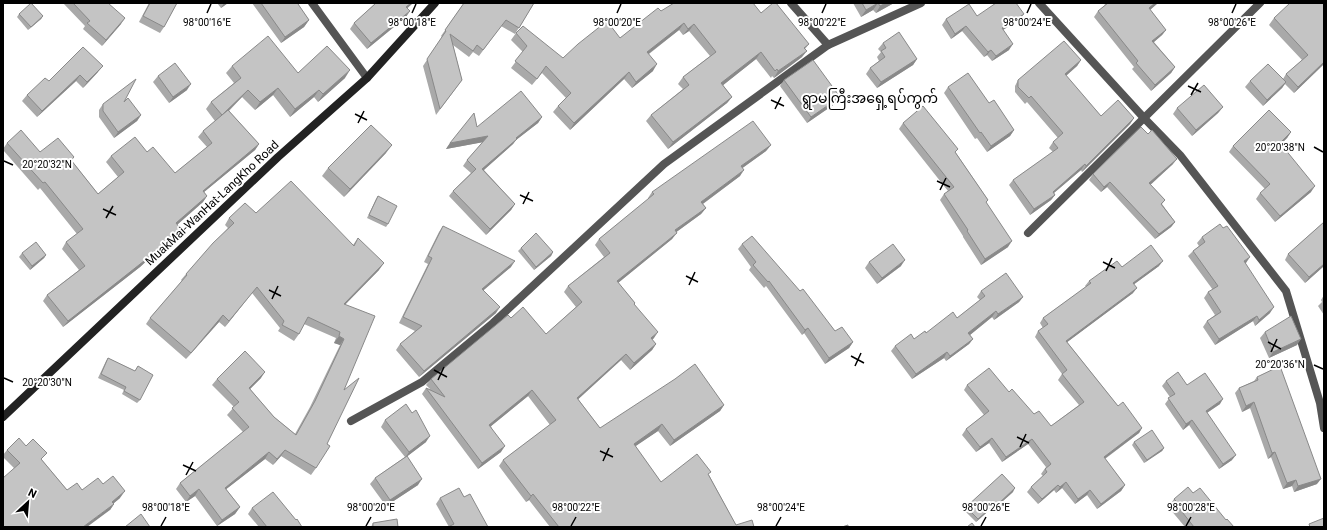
<svg xmlns="http://www.w3.org/2000/svg" width="1327" height="530" viewBox="0 0 1327 530" font-family="Roboto,'Noto Sans Myanmar',sans-serif">
<style>
.lines{fill:none;stroke-linecap:round;stroke-linejoin:round}
.minor{stroke:#555;stroke-width:8}
.tertiary{stroke:#555;stroke-width:8}
.secondary{stroke:#222;stroke-width:8}
.wall{fill:#a9a9a9}
.shaded-wall{fill:#898989}
.building{fill:#c4c4c4;stroke:#898989}
.ticks{fill:none;stroke:#000;stroke-width:1.5}
.labels{text-anchor:middle;stroke-width:4;stroke-linejoin:round;paint-order:stroke}
.street-label{font-size:12px;fill:#000;stroke:#fff}
.quarter-label{font-size:14px;fill:#000;stroke:#fff}
.ticks-label{font-size:10px;text-anchor:middle;fill:#000;stroke:#fff;stroke-width:4;stroke-linejoin:round;paint-order:stroke}
</style>
<rect width="100%" height="100%" fill="#fff"/>
<g class="lines">
<g class="minor">
<polyline points="312,3 367,78"/>
<polyline points="791,3 828,45 921,3"/>
<polyline points="1028,233 1260,3"/>
<polyline points="351,421 422,382 493,323 664,164 828,45"/>
</g>
<polyline class="tertiary" points="1039,3 1144,118 1180,155 1286,291 1320,403 1324,428"/>
<polyline class="secondary" points="3,417 278,157 367,78 435,3"/>
</g>
<g class="wall">
<polygon points="63,3 108,3 121,24 102,46 83,29 85,26"/>
<polygon points="149,3 177,3 164,27 160,33 139,22"/>
<polygon points="217,3 228,3 221,8"/>
<polygon points="252,3 300,3 298,5 309,20 304,27 281,43"/>
<polygon points="376,3 413,3 407,8 406,17 367,49 350,29 354,23"/>
<polygon points="464,3 534,3 515,34 501,26 479,56 473,52 469,57 453,45 462,80 436,115 423,66 442,37 441,36"/>
<polygon points="853,3 894,3 876,13 873,10 861,17"/>
<polygon points="1104,3 1158,3 1150,10 1166,30 1162,35 1154,42 1175,67 1171,73 1151,91 1132,69 1134,67 1094,17 1098,11 1105,5"/>
<polygon points="1324,3 1324,64 1294,93 1285,84 1282,88 1263,106 1245,87 1250,81 1283,79 1286,74 1302,60 1269,25 1274,18"/>
<polygon points="661,11 761,13 809,44 805,49 802,57 774,78 772,76 771,78 756,59 723,85 732,97 727,103 668,149 646,121 651,115 683,89 678,84 683,77 710,56 689,31 683,35 679,30 649,54 653,71 632,88 624,79 570,130 553,112 558,106 566,98 542,73 532,85 511,68 523,52 511,40 516,33 563,58 620,38"/>
<polygon points="19,14 43,16 41,19 28,30 17,17"/>
<polygon points="977,16 1020,19 1003,30 1009,50 992,61 987,55 984,57 962,31 951,39 942,25 946,19"/>
<polygon points="883,43 917,59 913,65 877,88 866,74 870,68 879,61 877,57 881,52 878,49"/>
<polygon points="1081,60 1077,66 1066,76 1101,116 1134,118 1130,124 1082,172 1081,170 1054,193 1055,195 1051,200 1030,215 1009,185 1013,180 1053,152 1049,148 1053,142 1058,138 1027,102 1025,104 1015,92 1015,86 1018,80"/>
<polygon points="232,66 345,78 318,102 314,97 290,117 273,95 255,110 242,97 229,111 259,144 255,150 204,192 207,196 203,202 177,225 176,234 140,267 63,327 43,301 47,295 79,270 62,249 66,242 77,234 40,188 38,190 3,150 3,149 7,143 40,152 74,157 72,161 98,194 118,177 106,162 111,156 147,152 175,173 207,147 198,137 203,131 215,121 206,109 211,102 234,83 226,73"/>
<polygon points="98,72 83,88 76,81 37,117 22,101 27,95 49,81"/>
<polygon points="158,76 187,90 169,103 153,82"/>
<polygon points="784,80 836,103 807,123 780,86"/>
<polygon points="948,87 989,103 1014,130 1010,136 987,152 977,138 975,139 944,93"/>
<polygon points="124,102 141,115 137,121 114,138 99,117 99,110 103,104"/>
<polygon points="1223,107 1218,113 1192,136 1173,114 1177,108"/>
<polygon points="542,117 538,123 516,140 513,144 484,170 515,204 511,210 486,235 449,196 453,191 471,173 463,166 467,160 483,142 446,149 450,143 477,127"/>
<polygon points="903,123 956,153 988,200 986,203 1008,247 981,265 963,237 963,236 940,200 944,194 948,191 899,129"/>
<polygon points="1291,132 1287,138 1281,144 1311,192 1275,222 1256,199 1260,193 1265,189 1229,152 1233,146"/>
<polygon points="771,145 766,151 742,168 740,176 703,204 706,208 701,214 676,232 672,239 618,283 635,303 634,304 654,338 652,340 656,344 652,350 630,370 621,360 578,399 600,428 724,405 720,411 670,446 658,431 635,446 661,482 709,475 736,525 754,527 550,527 529,500 526,502 499,466 503,460 550,425 528,396 491,426 501,452 478,469 422,394 426,388 430,389 426,385 431,379 511,318 546,334 576,307 564,292 568,286 604,257 595,245 599,239 649,199 648,198 652,192"/>
<polygon points="386,153 344,197 322,176 328,168"/>
<polygon points="1173,164 1150,184 1165,200 1162,204 1175,222 1171,227 1155,239 1107,187 1101,192 1089,180 1093,174"/>
<polygon points="378,196 388,224 386,227 367,218 376,199"/>
<polygon points="256,213 353,245 358,238 379,270 345,304 344,390 327,444 316,468 311,475 281,456 273,465 265,459 226,489 240,507 235,514 217,526 195,496 186,502 176,489 180,483 243,432 227,415 234,407 212,385 217,379 261,378 250,389 274,417 295,434 310,407 340,345 334,343 336,338 304,324 299,334 294,341 278,331 280,328 252,293 225,327 219,322 186,359 146,324 150,318 182,281 181,280 186,274 228,228 225,225 229,218"/>
<polygon points="1324,222 1324,266 1305,283 1285,260 1288,254"/>
<polygon points="443,226 511,267 483,290 496,313 419,377 396,350 400,344 415,331 399,323 428,264 424,262 439,232"/>
<polygon points="1202,237 1245,263 1270,313 1255,326 1253,321 1215,345 1203,327 1207,321 1215,315 1204,298 1208,292 1213,290 1188,256 1193,251 1199,246 1197,243"/>
<polygon points="742,244 800,291 835,331 853,342 849,348 825,364 804,333 802,335 766,286 764,288 749,270 751,267 738,249"/>
<polygon points="521,248 553,252 551,256 534,270 518,251"/>
<polygon points="22,253 46,255 44,258 30,270 19,257"/>
<polygon points="869,262 901,266 877,284 865,268"/>
<polygon points="1159,266 1134,284 1133,293 1067,342 1118,406 1142,428 1139,433 1105,459 1125,485 1121,491 1097,509 1087,495 1075,504 1062,488 1056,493 1054,490 1038,504 1027,492 1031,487 1043,476 1041,474 1046,467 1028,444 1002,462 989,443 976,452 962,435 966,429 984,415 964,390 967,385 1009,392 1034,414 1051,426 1079,405 1058,380 1062,374 1035,337 1038,331 1043,328 1040,323 1043,318 1086,287 1085,286 1089,281 1122,267"/>
<polygon points="981,291 1023,297 1019,302 994,320 992,317 970,335 973,339 969,344 946,361 944,358 912,379 891,351 895,346 914,339 926,333 957,318 980,300 977,297"/>
<polygon points="1324,295 1324,315 1318,306 1322,302 1321,300"/>
<polygon points="1265,332 1297,345 1269,358 1260,338"/>
<polygon points="108,358 135,371 138,366 140,400 137,403 122,394 124,390 98,378 106,361"/>
<polygon points="1257,377 1317,484 1294,492 1292,486 1283,489 1271,457 1268,459 1250,408 1242,412 1235,393 1239,388 1254,381"/>
<polygon points="1166,381 1187,385 1220,404 1207,413 1232,460 1219,469 1189,425 1183,430 1165,404 1170,397 1162,386"/>
<polygon points="385,420 426,442 406,457 418,485 386,506 370,484 375,478 405,457 381,427"/>
<polygon points="1134,442 1164,448 1162,451 1144,463 1132,445"/>
<polygon points="26,446 42,460 67,490 82,490 103,484 120,498 114,503 114,504 110,510 14,468 3,457 3,455 7,450"/>
<polygon points="1013,492 995,508 994,506 976,522 964,510 966,507"/>
<polygon points="1193,493 1226,520 1234,527 1185,527 1170,509 1172,507 1170,505 1174,499"/>
<polygon points="464,497 488,527 449,527 436,504 440,498"/>
<polygon points="252,508 302,527 259,527 248,514"/>
<polygon points="373,523 398,527 371,527"/>
</g>
<g class="shaded-wall">
<polygon points="224,3 228,3 221,8"/>
<polygon points="411,3 413,3 402,13 406,7"/>
<polygon points="878,3 873,10 861,17 866,10"/>
<polygon points="886,3 894,3 876,13 880,6"/>
<polygon points="1155,3 1158,3 1145,14 1149,8"/>
<polygon points="410,11 406,17 367,49 371,43"/>
<polygon points="1024,14 1020,19 998,33 1002,28"/>
<polygon points="43,16 41,19 28,30 31,27"/>
<polygon points="125,18 121,24 102,46 106,40"/>
<polygon points="309,20 304,27 281,43 285,37"/>
<polygon points="684,23 679,30 643,58 647,52"/>
<polygon points="694,24 689,31 683,35 688,29"/>
<polygon points="966,26 962,31 951,39 955,34"/>
<polygon points="1166,30 1162,35 1148,47 1152,41"/>
<polygon points="1013,44 1009,50 992,61 996,56"/>
<polygon points="991,50 987,55 984,57 988,52"/>
<polygon points="807,51 802,57 774,78 778,71"/>
<polygon points="761,52 756,59 717,90 721,83"/>
<polygon points="917,59 913,65 877,88 881,82"/>
<polygon points="1081,60 1077,66 1061,80 1065,74"/>
<polygon points="1324,62 1324,64 1294,93 1298,87"/>
<polygon points="657,64 653,71 632,88 636,82"/>
<polygon points="103,66 98,72 83,88 87,82"/>
<polygon points="1175,67 1171,73 1151,91 1155,85"/>
<polygon points="350,70 345,78 318,102 323,94"/>
<polygon points="629,72 624,79 570,130 574,123"/>
<polygon points="80,75 76,81 37,117 42,111"/>
<polygon points="1286,82 1282,88 1263,106 1267,100"/>
<polygon points="191,84 187,90 169,103 173,97"/>
<polygon points="278,88 273,95 255,110 260,102"/>
<polygon points="248,90 242,97 216,123 222,115"/>
<polygon points="319,90 314,97 290,117 295,109"/>
<polygon points="732,97 727,103 668,149 673,142"/>
<polygon points="840,97 836,103 807,123 811,117"/>
<polygon points="1223,107 1218,113 1192,136 1196,130"/>
<polygon points="141,115 137,121 114,138 118,132"/>
<polygon points="542,117 538,123 516,140 513,144 478,175 482,169 516,138"/>
<polygon points="1134,118 1130,124 1082,172 1086,166"/>
<polygon points="1014,130 1010,136 987,152 991,146"/>
<polygon points="1291,132 1287,138 1276,149 1280,143"/>
<polygon points="488,136 484,142 446,149 450,143"/>
<polygon points="259,144 255,150 198,197 203,191"/>
<polygon points="392,145 386,153 344,197 350,189"/>
<polygon points="771,145 766,151 737,172 741,166"/>
<polygon points="1177,159 1173,164 1146,189 1149,183"/>
<polygon points="1085,164 1081,170 1049,197 1053,192"/>
<polygon points="744,170 740,176 697,208 701,202"/>
<polygon points="1110,182 1107,187 1101,192 1104,187"/>
<polygon points="1315,186 1311,192 1275,222 1280,216"/>
<polygon points="1055,195 1051,200 1030,215 1034,209"/>
<polygon points="207,196 203,202 171,230 176,223"/>
<polygon points="515,204 511,210 486,235 490,229"/>
<polygon points="706,208 701,214 671,236 675,230"/>
<polygon points="1175,222 1171,227 1155,239 1159,234"/>
<polygon points="180,228 176,234 140,267 63,327 68,321"/>
<polygon points="677,233 672,239 613,287 617,281"/>
<polygon points="1012,241 1008,247 981,265 985,259"/>
<polygon points="553,252 551,256 534,270 536,267"/>
<polygon points="46,255 44,258 30,270 32,266"/>
<polygon points="1250,257 1246,263 1240,267 1244,261"/>
<polygon points="905,260 901,266 877,284 882,278"/>
<polygon points="515,261 511,267 478,295 482,289"/>
<polygon points="1163,261 1159,266 1129,288 1133,283"/>
<polygon points="384,263 379,270 340,310 344,304"/>
<polygon points="1324,264 1324,266 1305,283 1309,277"/>
<polygon points="257,287 252,293 225,327 229,321"/>
<polygon points="1137,288 1133,293 1062,346 1066,341"/>
<polygon points="1023,297 1019,302 994,320 998,314"/>
<polygon points="500,307 496,313 419,377 424,371"/>
<polygon points="1274,307 1270,313 1255,326 1259,320"/>
<polygon points="996,311 992,317 965,339 968,333"/>
<polygon points="223,315 219,322 186,359 191,353"/>
<polygon points="1257,316 1253,321 1215,345 1219,339"/>
<polygon points="808,328 804,333 802,335 805,330"/>
<polygon points="658,332 654,338 647,344 651,338"/>
<polygon points="339,336 344,339 340,345 334,343"/>
<polygon points="973,339 969,344 946,361 950,356"/>
<polygon points="1301,339 1297,345 1269,358 1273,352"/>
<polygon points="853,342 849,348 825,364 829,358"/>
<polygon points="656,344 652,350 630,370 634,363"/>
<polygon points="947,352 944,358 912,379 916,374"/>
<polygon points="626,354 621,360 573,404 577,398"/>
<polygon points="265,372 261,378 244,395 249,388"/>
<polygon points="532,390 528,396 485,431 489,425"/>
<polygon points="1223,399 1220,404 1202,416 1206,411"/>
<polygon points="1254,402 1250,408 1242,412 1246,406"/>
<polygon points="724,405 720,411 670,446 674,440"/>
<polygon points="1192,420 1189,425 1183,430 1186,424"/>
<polygon points="662,424 658,431 630,450 634,444"/>
<polygon points="1142,428 1139,433 1100,462 1104,457"/>
<polygon points="430,436 426,442 405,458 409,452"/>
<polygon points="992,438 989,443 976,452 980,447"/>
<polygon points="1032,439 1028,444 1002,462 1006,457"/>
<polygon points="505,446 501,452 478,469 482,463"/>
<polygon points="1164,448 1162,451 1144,463 1147,460"/>
<polygon points="285,450 281,456 273,465 277,459"/>
<polygon points="269,452 265,459 220,494 225,488"/>
<polygon points="1275,452 1271,457 1268,459 1272,453"/>
<polygon points="1236,455 1232,460 1219,469 1223,464"/>
<polygon points="422,479 418,485 386,506 390,500"/>
<polygon points="1321,479 1317,484 1294,492 1298,486"/>
<polygon points="1296,480 1292,486 1283,489 1287,483"/>
<polygon points="1066,482 1062,488 1056,493 1060,487"/>
<polygon points="1058,485 1054,490 1038,504 1042,499"/>
<polygon points="1125,485 1121,491 1097,509 1101,504"/>
<polygon points="1015,488 1013,492 995,508 997,505"/>
<polygon points="199,489 195,496 186,502 190,496"/>
<polygon points="1090,490 1087,495 1075,504 1078,499"/>
<polygon points="125,491 120,498 108,508 112,502"/>
<polygon points="533,494 529,500 526,502 531,496"/>
<polygon points="996,503 994,506 976,522 978,519"/>
<polygon points="114,504 110,510 87,527 83,527"/>
<polygon points="240,507 235,514 217,526 222,520"/>
</g>
<g class="building">
<polygon points="31,3 43,16 31,27 19,14"/>
<polygon points="73,3 108,3 125,18 106,40 87,23 90,21"/>
<polygon points="150,3 177,3 164,27 143,16"/>
<polygon points="261,3 300,3 298,4 309,20 285,37"/>
<polygon points="376,3 411,3 406,7 410,11 371,43 354,23"/>
<polygon points="464,3 534,3 519,28 506,20 483,50 477,45 473,51 450,34 462,80 440,109 427,59 446,31 445,30"/>
<polygon points="674,3 753,3 761,13 773,3 776,3 809,44 804,48 807,51 778,71 777,69 775,71 761,52 721,83 732,97 673,142 651,115 689,85 683,77 716,52 694,24 688,29 684,23 647,52 657,64 636,82 629,72 574,123 558,106 571,93 546,66 537,79 515,61 527,46 516,33 523,26 563,58 578,44 607,21 620,38 658,8 661,11"/>
<polygon points="862,3 878,3 866,10"/>
<polygon points="878,3 886,3 880,6"/>
<polygon points="996,3 1016,3 1024,14 1002,28 1013,44 996,56 991,50 988,52 966,26 955,34 946,19 969,4 977,16"/>
<polygon points="1108,3 1155,3 1149,8 1166,30 1152,41 1175,67 1155,85 1136,63 1138,61 1098,11"/>
<polygon points="1290,3 1324,3 1324,62 1298,87 1286,74 1308,55 1274,18"/>
<polygon points="899,32 917,59 881,82 870,68 885,57 881,51 886,48 883,43"/>
<polygon points="268,36 298,73 327,46 350,70 323,94 319,90 295,109 278,88 260,102 248,90 222,115 211,102 241,78 232,66"/>
<polygon points="1064,41 1081,60 1065,74 1101,116 1118,100 1134,118 1086,166 1085,164 1053,192 1055,195 1034,209 1013,180 1058,148 1053,142 1063,133 1031,96 1029,98 1018,87 1018,80"/>
<polygon points="83,47 103,66 87,82 80,75 42,111 27,95 45,78 49,81"/>
<polygon points="813,60 840,97 811,117 784,80"/>
<polygon points="175,63 191,84 173,97 158,76"/>
<polygon points="1268,64 1286,82 1267,100 1250,81"/>
<polygon points="968,73 989,103 994,100 1014,130 991,146 981,132 980,133 948,87"/>
<polygon points="136,79 124,102 128,98 141,115 118,132 103,111 103,104"/>
<polygon points="1204,85 1223,107 1196,130 1177,108"/>
<polygon points="521,91 542,117 516,138 517,139 482,169 515,204 490,229 453,191 476,169 467,160 488,136 450,143 474,113 477,127"/>
<polygon points="923,106 958,149 955,152 988,200 986,202 1012,241 985,259 967,231 968,230 944,194 954,187 903,123"/>
<polygon points="228,110 259,144 203,191 207,196 176,223 180,228 144,261 68,321 47,295 85,266 66,242 83,229 45,182 43,183 7,143 21,130 40,152 58,138 74,157 71,160 98,194 124,172 111,156 135,137 147,152 153,147 175,173 212,143 203,131"/>
<polygon points="1269,110 1291,132 1280,143 1315,186 1280,216 1260,193 1270,184 1233,146"/>
<polygon points="753,121 771,145 741,166 744,170 701,202 706,208 675,230 677,233 617,281 635,303 634,304 658,332 651,338 656,344 634,363 626,354 577,398 600,428 675,379 695,364 724,405 674,440 662,424 634,444 661,482 697,454 711,472 708,474 736,525 752,520 754,527 559,527 533,494 531,496 503,460 556,420 532,390 489,425 505,446 482,463 426,388 445,397 431,379 508,315 511,318 523,307 546,334 582,302 568,286 610,253 599,239 654,194 652,192"/>
<polygon points="371,125 392,145 350,189 328,168"/>
<polygon points="1141,127 1148,134 1152,130 1177,159 1149,183 1165,200 1161,204 1175,222 1159,234 1110,182 1104,187 1093,174"/>
<polygon points="291,181 354,246 358,238 384,263 344,304 375,316 344,390 359,378 327,444 330,446 316,468 285,450 277,459 269,452 225,488 240,507 222,520 199,489 190,496 180,483 249,427 232,408 239,402 217,379 245,351 265,372 249,388 274,417 296,435 315,401 344,339 339,336 340,332 308,317 299,334 282,325 284,321 257,287 229,321 223,315 191,353 150,318 187,275 186,274 213,243 234,223 229,218 245,203 256,213"/>
<polygon points="378,196 397,206 388,224 369,215"/>
<polygon points="1324,222 1324,264 1309,277 1288,254"/>
<polygon points="1220,224 1223,228 1227,226 1250,257 1244,261 1274,307 1259,320 1257,316 1219,339 1207,321 1221,312 1208,292 1218,286 1193,251 1205,242 1202,237"/>
<polygon points="443,226 515,261 482,289 500,307 424,371 400,344 422,326 403,317 432,258 428,256"/>
<polygon points="536,233 553,252 536,267 521,248"/>
<polygon points="752,236 800,291 803,289 835,331 842,327 853,342 829,358 808,328 805,330 769,281 768,282 753,265 756,262 742,244"/>
<polygon points="36,242 46,255 32,266 22,253"/>
<polygon points="893,244 905,260 882,278 869,262"/>
<polygon points="1151,245 1163,261 1133,283 1137,288 1066,341 1118,406 1123,402 1142,428 1104,457 1125,485 1101,504 1090,490 1078,499 1066,482 1060,487 1058,485 1042,499 1031,487 1047,472 1045,469 1051,464 1032,439 1006,457 992,438 980,447 966,429 989,411 967,385 989,368 1009,392 1012,389 1034,414 1039,411 1051,426 1084,402 1062,374 1067,370 1038,331 1048,324 1043,318 1091,283 1089,281 1117,261 1122,267"/>
<polygon points="1006,273 1023,297 998,314 996,311 968,333 973,339 950,356 947,352 916,374 895,346 911,334 914,339 925,331 926,333 953,312 957,318 985,296 981,291"/>
<polygon points="1291,316 1301,339 1273,352 1265,332"/>
<polygon points="108,358 135,371 138,366 153,375 140,400 124,391 126,387 101,374"/>
<polygon points="1280,366 1321,479 1298,486 1296,480 1287,483 1275,452 1272,453 1254,402 1246,406 1239,388 1258,380 1257,377"/>
<polygon points="1178,372 1187,385 1205,373 1223,399 1206,411 1236,455 1223,464 1192,420 1186,424 1168,398 1175,394 1166,381"/>
<polygon points="406,404 412,413 416,410 430,436 409,452 385,420"/>
<polygon points="1152,430 1164,448 1147,460 1134,442"/>
<polygon points="19,438 26,446 33,439 47,453 41,459 67,490 77,483 82,490 98,478 103,484 113,476 125,491 112,502 114,504 83,527 3,527 3,478 20,463 7,450"/>
<polygon points="407,456 422,479 390,500 375,478"/>
<polygon points="1002,474 1015,488 997,505 996,503 978,519 966,507"/>
<polygon points="1188,487 1193,493 1200,488 1226,520 1227,519 1234,527 1194,527 1175,503 1176,501 1174,499"/>
<polygon points="459,488 464,497 470,494 488,527 448,527 454,524 440,498"/>
<polygon points="273,492 296,520 297,519 302,527 267,527 252,508"/>
<polygon points="141,514 150,527 125,527"/>
<polygon points="1324,518 1324,527 1310,527 1309,524"/>
<polygon points="397,519 398,527 373,527 373,523"/>
<polygon points="972,523 975,527 967,527"/>
<polygon points="848,525 848,527 842,527"/>
</g>
<path class="ticks" d="M207,13L211,4M412,13L416,4M617,13L621,4M822,13L826,4M1027,13L1031,4M1232,13L1236,4M1188,86L1201,92M1191,95L1198,83M771,100L784,106M775,109L781,97M355,114L367,120M358,123L364,111M1314,147L1323,152M4,161L13,165M937,181L950,187M940,190L946,178M520,195L533,201M523,204L529,192M103,209L116,215M106,218L113,206M1103,262L1115,268M1106,271L1112,258M686,276L698,282M689,285L695,272M269,290L281,296M272,299L278,286M1268,342L1281,349M1271,352L1277,339M851,356L864,363M1314,365L1323,369M855,366L861,353M434,370L447,377M4,378L13,382M438,380L444,367M1017,437L1029,443M1020,447L1026,434M600,451L613,457M603,461L609,448M183,465L196,471M186,475L193,462M161,526L166,517M366,526L371,517M571,526L576,517M776,526L781,517M981,526L986,517M1186,526L1191,517"/>
<g class="labels">
<g class="street-label">
<text transform="translate(212 203) rotate(-43)" y="4">MuakMai-WanHat-LangKho Road</text>
</g>
<g class="quarter-label">
<text x="870" y="103">ရွာမကြီးအရှေ့ရပ်ကွက်</text>
</g>
</g>
<g class="ticks-label">
<text x="207" y="26">98°00'16"E</text>
<text x="412" y="26">98°00'18"E</text>
<text x="617" y="26">98°00'20"E</text>
<text x="822" y="26">98°00'22"E</text>
<text x="1027" y="26">98°00'24"E</text>
<text x="1232" y="26">98°00'26"E</text>
<text x="1280" y="151">20°20'38"N</text>
<text x="47" y="168">20°20'32"N</text>
<text x="1280" y="368">20°20'36"N</text>
<text x="47" y="386">20°20'30"N</text>
<text x="166" y="511">98°00'18"E</text>
<text x="371" y="511">98°00'20"E</text>
<text x="576" y="511">98°00'22"E</text>
<text x="781" y="511">98°00'24"E</text>
<text x="986" y="511">98°00'26"E</text>
<text x="1191" y="511">98°00'28"E</text>
</g>
<rect width="1327" height="530" fill="none" stroke="#000000" stroke-width="8"/>
<g transform="translate(28 502) rotate(26)" stroke="#ffffff" stroke-width="3" paint-order="stroke">
<path d="M0-3L7 15L0 10L-7 15Z" fill="#000000"/>
<text y="-6" font-size="11" font-weight="bold" text-anchor="middle" fill="#000000">N</text>
</g>
</svg>
